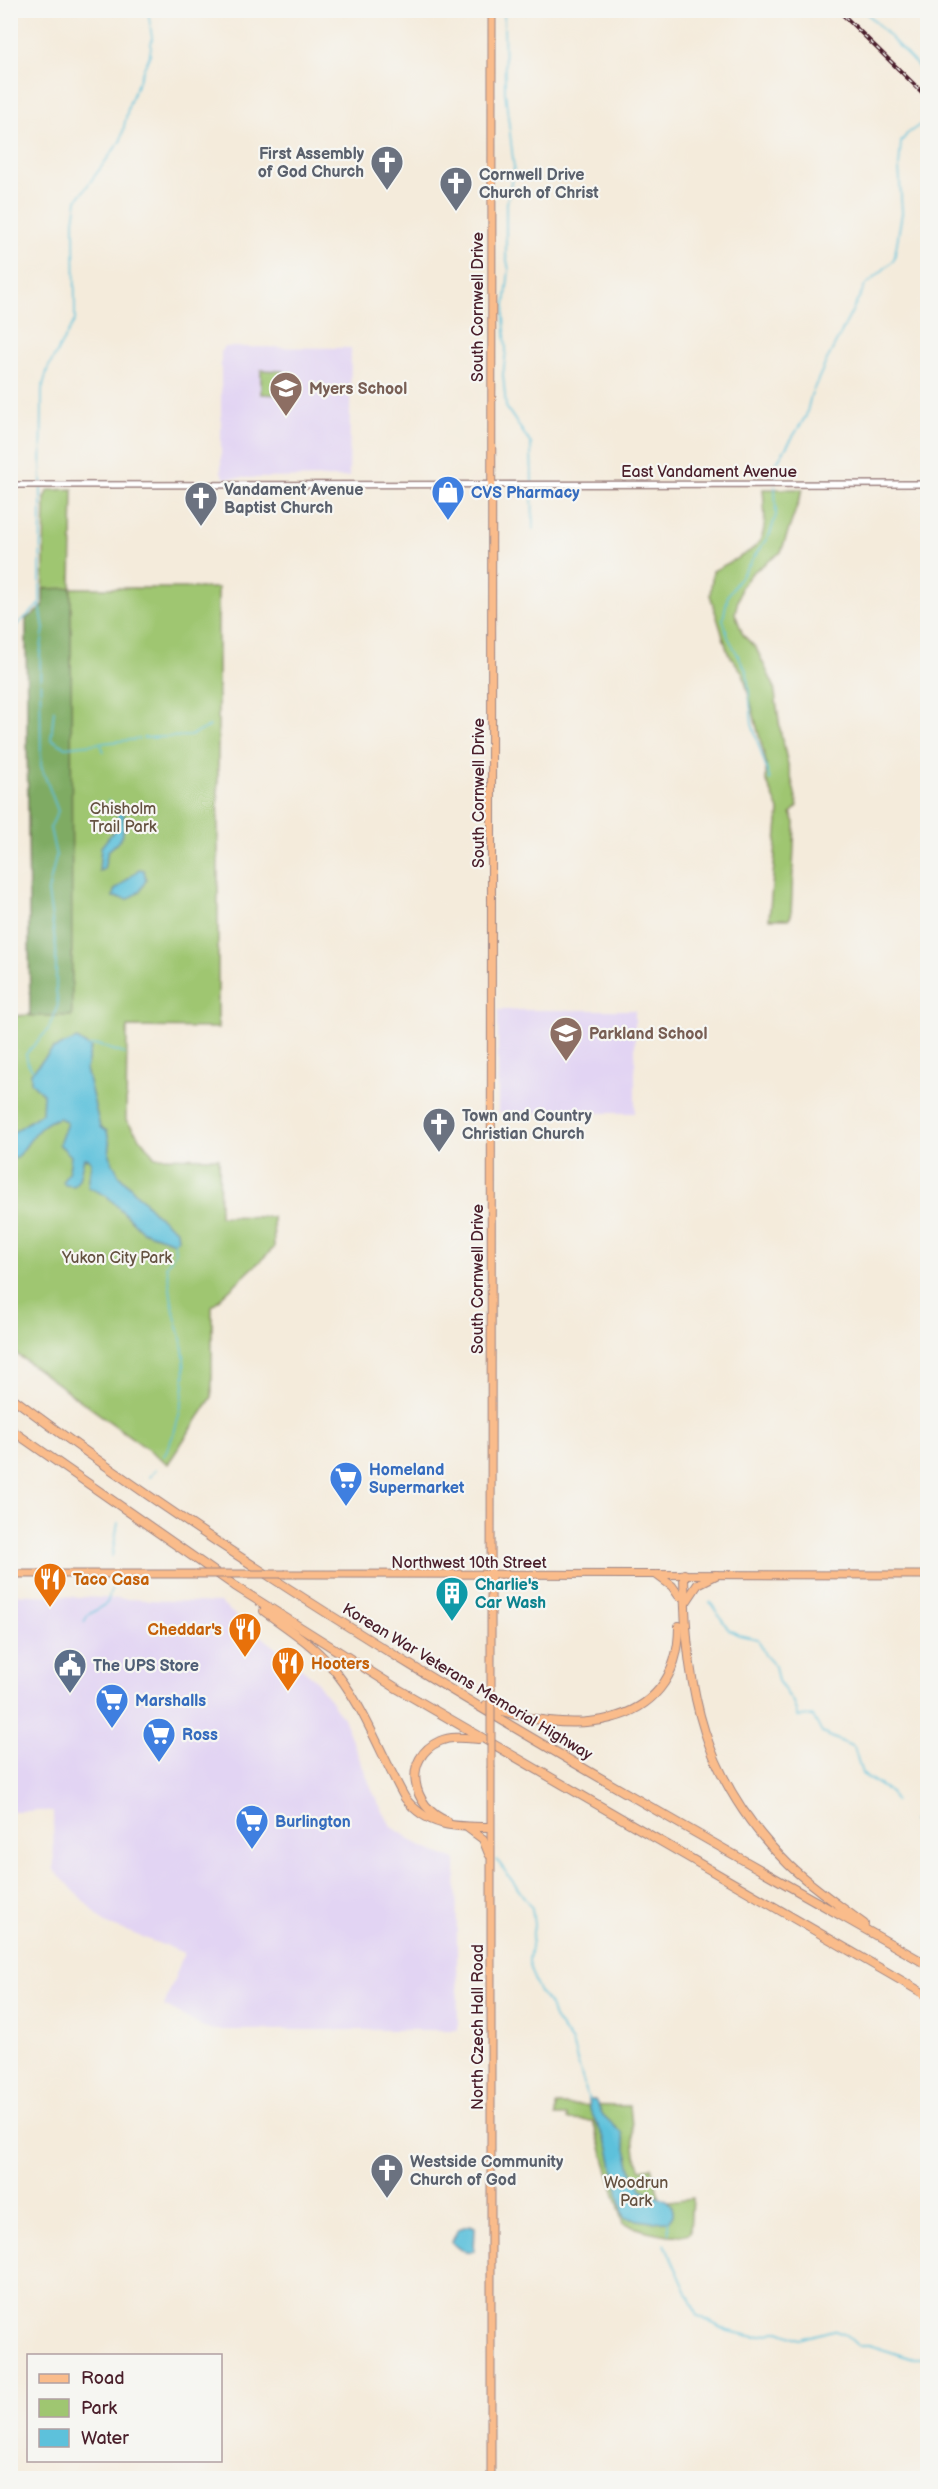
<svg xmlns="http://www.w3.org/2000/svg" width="938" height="2489" viewBox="0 0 938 2489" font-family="'Balsamiq Sans',sans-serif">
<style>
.built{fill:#e2d4f3}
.green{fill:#9fc671;stroke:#74724e;stroke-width:1.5}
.forest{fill:#7fab63;stroke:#646547;stroke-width:1.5}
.water{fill:#5dc1db;stroke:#547083;stroke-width:1.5}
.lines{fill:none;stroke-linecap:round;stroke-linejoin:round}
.stream{stroke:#5dc1db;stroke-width:1.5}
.minor-casing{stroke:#9f8583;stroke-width:8}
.major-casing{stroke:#9f8583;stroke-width:9}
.highway-casing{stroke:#9f8583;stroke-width:10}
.minor{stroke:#fff;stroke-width:5}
.major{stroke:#fabc8b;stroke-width:7}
.highway{stroke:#fabc8b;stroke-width:8}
.rail-casing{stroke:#4a1f2b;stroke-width:4}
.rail{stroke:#f6f6f2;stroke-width:1.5;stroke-dasharray:4.5;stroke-linecap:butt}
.major-bridge-casing{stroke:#9f8583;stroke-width:9;stroke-linecap:butt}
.major-bridge{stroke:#fabc8b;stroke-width:7}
.labels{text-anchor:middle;stroke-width:4.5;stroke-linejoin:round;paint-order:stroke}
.worship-label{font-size:16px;font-weight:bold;fill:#5b616d;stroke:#f6f6f2;text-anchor:start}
.street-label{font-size:16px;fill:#4a1f2b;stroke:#f6f6f2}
.education-label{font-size:16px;font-weight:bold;fill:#785e54;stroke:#f6f6f2;text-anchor:start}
.shop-label{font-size:16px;font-weight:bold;fill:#366cbe;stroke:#f6f6f2;text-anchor:start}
.park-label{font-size:16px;fill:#645140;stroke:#f6f6f2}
.food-label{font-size:16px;font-weight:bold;fill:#c56008;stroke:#f6f6f2;text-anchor:start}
.culture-label{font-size:16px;font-weight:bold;fill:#0d838f;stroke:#f6f6f2;text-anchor:start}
.service-label{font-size:16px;font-weight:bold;fill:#4e5e75;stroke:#f6f6f2;text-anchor:start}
</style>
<rect width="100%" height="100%" fill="#f6f6f2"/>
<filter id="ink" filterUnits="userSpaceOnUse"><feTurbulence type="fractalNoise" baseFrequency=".0167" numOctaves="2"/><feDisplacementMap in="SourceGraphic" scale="12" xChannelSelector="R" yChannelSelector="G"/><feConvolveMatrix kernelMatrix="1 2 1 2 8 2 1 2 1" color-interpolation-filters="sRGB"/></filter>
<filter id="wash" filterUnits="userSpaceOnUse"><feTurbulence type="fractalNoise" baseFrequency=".008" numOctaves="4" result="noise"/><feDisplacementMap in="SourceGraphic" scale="24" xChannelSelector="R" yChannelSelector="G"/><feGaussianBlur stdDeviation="1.35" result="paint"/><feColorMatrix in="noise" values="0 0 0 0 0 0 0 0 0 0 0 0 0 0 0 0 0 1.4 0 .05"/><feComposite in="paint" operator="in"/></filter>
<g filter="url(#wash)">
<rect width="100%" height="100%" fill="#f4ebdb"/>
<g class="built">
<polygon points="225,347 351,348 349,477 224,478 221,472 221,352"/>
<rect x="498" y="1010" width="137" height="103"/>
<polygon points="11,1594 220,1603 315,1679 343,1718 375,1797 391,1826 420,1846 456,1860 458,2030 209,2030 164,2006 184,1953 105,1923 54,1870 53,1811 11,1811"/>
</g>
<g class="green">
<polygon points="261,370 284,371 282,395 261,394"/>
<polygon points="73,489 71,588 218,588 218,1028 127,1027 126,1120 155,1157 219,1158 220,1216 273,1217 274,1248 212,1306 212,1397 168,1464 11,1350 11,1016 30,1015 26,619 43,607 45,498 49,490"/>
<path d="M763,489H803L781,552L752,573L741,587L735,613L743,635L756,648L774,686L781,735L798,806L791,813L795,823L791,916L788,919H769L779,810L766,780V762L743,673L728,653L710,595L713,571C764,544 768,548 763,489Z"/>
<path d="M556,2105L630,2106L635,2155L641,2169L651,2167L661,2202L692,2198L690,2232C677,2241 639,2229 624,2224L593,2121L567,2120V2116H556Z"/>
</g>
<polygon class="forest" points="71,588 72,1016 30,1016 26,619 43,607 43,589"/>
<g class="water">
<path d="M119,809L124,812C123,835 127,835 108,851L104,869L99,871L101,847L116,828Z"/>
<polygon points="139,869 144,870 146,880 140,891 129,899 113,897 114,891"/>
<path d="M77,1039L91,1048L86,1069L100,1127L107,1131L110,1145L109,1155L119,1175L156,1214L177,1231L178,1239L174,1242L142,1231L107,1196L88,1187L91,1163L89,1159L84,1158L79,1179L74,1186L65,1185L63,1181L69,1170L71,1156L59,1144L67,1123L60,1118C38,1122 30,1142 17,1158L11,1159V1134L42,1113L43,1094L31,1082V1073L53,1049Z"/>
<path d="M588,2100H595L603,2115L622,2133L633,2177L637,2179L641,2189C653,2196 675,2197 673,2215L668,2221L651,2222L626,2218L623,2214L609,2148L589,2108Z"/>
<path d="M470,2225L475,2227L474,2251C466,2253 457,2249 452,2242L458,2229Z"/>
</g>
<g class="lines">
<g class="stream">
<polyline points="504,10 505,91 514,168 506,208 506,255 509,270 504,315 506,351 503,375 506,407 531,444 533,529"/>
<polyline points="864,10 928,77"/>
<polyline points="775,483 775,465 806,416 811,395 826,362 865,286 894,260 902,213 899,167 901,142 907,134 928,119"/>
<polyline points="10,631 39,605"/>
<polyline points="54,710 51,739 65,747 139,739"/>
<polyline points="143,738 190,736 210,726"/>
<polyline points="100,742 104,752"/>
<polyline points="770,780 752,724 747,672 728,637 723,619 728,595 770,534 776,515 775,487"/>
<polyline points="108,800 118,811"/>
<polyline points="89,1046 98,1045 125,1054"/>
<polyline points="33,1070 28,1064 26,1054 48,1030 58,1005 56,990 56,948 48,892 56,856 50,828 58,811 41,766 40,654 44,629 40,604 42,389 48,368 75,320 74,221 77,200 121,140 129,104 150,54 152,38 148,10"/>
<path d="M164,1456C181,1423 189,1380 182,1343C180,1331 175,1319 173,1307C170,1294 170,1280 166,1266L175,1253L174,1241"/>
<polyline points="150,1477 156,1469"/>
<polyline points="112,1556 118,1523"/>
<polyline points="710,1602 729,1630 739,1635 758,1639 765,1655 775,1666 778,1681 793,1702 798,1717 813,1716 822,1733 854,1747 862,1774 890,1792 895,1801"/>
<polyline points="84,1622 88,1615 107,1603 112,1587"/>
<polyline points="912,1821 928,1827"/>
<polyline points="497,1860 532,1908 534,1925 529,1960 531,1972 540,1993 549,2003 554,2018 572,2043 589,2101"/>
<polyline points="668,2221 669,2234"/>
<polyline points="665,2244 697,2315 714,2324 728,2331 756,2337 779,2331 800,2339 833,2330 846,2335 857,2345 869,2345 910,2358 928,2358"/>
</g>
</g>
</g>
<g filter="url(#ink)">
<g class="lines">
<defs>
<polyline id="minor" points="10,485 928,484"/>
<g id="major">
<polyline points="10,1574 196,1574"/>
<polyline points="286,1574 928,1575"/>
<polyline points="491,1688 492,10"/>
<polyline points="491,1768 491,2478"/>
</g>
<g id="highway">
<path d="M10,1396C299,1613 615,1787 928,1965"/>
<polyline points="10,1429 235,1586 398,1689 928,1996"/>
<path d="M684,1574C685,1690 703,1781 789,1865C812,1887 839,1905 864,1924"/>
<polyline points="657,1575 672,1586 679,1596"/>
<polyline points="686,1602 698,1584 716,1575"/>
<path d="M264,1611C287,1628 311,1643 329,1664C363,1702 380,1754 405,1798C427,1827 455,1827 489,1827"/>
<path d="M486,1705C563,1736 679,1735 679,1626"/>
<path d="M447,1821C412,1808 401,1758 440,1741C452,1736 465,1738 478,1739"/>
<polyline points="468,1828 483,1839 489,1854"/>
</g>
</defs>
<use href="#minor" class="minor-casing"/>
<use href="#major" class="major-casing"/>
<use href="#highway" class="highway-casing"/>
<use href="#minor" class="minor"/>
<use href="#major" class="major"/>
<use href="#highway" class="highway"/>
<defs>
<polyline id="rail" points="838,10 928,98"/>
</defs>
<use href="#rail" class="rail-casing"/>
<use href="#rail" class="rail"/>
<defs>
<g id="major-bridge">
<polyline points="196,1574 286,1574"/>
<polyline points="491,1768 491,1688"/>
</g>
</defs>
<use href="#major-bridge" class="major-bridge-casing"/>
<use href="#major-bridge" class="major-bridge"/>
</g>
</g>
<defs>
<symbol id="church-pin" viewBox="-11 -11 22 30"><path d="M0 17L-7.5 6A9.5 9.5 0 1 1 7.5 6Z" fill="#6b7280" stroke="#f6f6f2"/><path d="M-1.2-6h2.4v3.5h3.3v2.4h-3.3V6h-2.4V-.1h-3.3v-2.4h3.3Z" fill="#fff"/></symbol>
<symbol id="school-pin" viewBox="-11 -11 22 30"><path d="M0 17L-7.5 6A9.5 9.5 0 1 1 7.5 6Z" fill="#8d6e63" stroke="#f6f6f2"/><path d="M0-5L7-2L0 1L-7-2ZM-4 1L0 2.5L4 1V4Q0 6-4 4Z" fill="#fff"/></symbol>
<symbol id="shop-pin" viewBox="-11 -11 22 30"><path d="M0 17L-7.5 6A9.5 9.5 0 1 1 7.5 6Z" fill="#3f7fe0" stroke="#f6f6f2"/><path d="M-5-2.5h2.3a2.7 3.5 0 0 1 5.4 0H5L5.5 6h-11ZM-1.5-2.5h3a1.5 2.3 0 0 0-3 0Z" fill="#fff"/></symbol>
<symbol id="supermarket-pin" viewBox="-11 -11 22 30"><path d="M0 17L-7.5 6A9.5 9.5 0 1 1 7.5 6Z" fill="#3f7fe0" stroke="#f6f6f2"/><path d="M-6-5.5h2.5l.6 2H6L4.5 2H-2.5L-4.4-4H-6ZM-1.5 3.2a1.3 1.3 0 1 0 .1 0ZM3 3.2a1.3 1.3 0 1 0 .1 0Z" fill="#fff"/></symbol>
<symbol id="restaurant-pin" viewBox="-11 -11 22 30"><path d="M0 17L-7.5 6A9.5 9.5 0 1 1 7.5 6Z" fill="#e8710a" stroke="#f6f6f2"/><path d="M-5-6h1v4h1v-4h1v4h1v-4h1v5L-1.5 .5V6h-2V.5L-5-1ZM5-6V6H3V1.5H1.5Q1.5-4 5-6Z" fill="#fff"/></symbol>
<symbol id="building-pin" viewBox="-11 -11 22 30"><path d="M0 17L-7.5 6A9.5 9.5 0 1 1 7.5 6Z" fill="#0f9aa8" stroke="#f6f6f2"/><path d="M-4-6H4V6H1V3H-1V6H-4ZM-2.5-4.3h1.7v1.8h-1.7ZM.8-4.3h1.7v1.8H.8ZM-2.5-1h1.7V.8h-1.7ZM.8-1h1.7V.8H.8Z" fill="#fff"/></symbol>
<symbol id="civic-pin" viewBox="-11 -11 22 30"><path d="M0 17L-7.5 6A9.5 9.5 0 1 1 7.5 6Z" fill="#5c6f8a" stroke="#f6f6f2"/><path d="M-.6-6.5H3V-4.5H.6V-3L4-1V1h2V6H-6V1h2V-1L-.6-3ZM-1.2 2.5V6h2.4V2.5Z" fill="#fff"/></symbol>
</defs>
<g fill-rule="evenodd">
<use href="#church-pin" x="368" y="143" width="38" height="52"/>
<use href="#church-pin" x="437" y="164" width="38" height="52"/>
<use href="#school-pin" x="267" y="369" width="38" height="52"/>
<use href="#shop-pin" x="429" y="473" width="38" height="52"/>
<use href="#church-pin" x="182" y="479" width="38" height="52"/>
<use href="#school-pin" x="547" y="1014" width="38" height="52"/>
<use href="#church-pin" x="420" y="1105" width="38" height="52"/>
<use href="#supermarket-pin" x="327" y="1459" width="38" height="52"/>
<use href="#restaurant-pin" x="31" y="1560" width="38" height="52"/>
<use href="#building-pin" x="433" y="1574" width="38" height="52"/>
<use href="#restaurant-pin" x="226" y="1610" width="38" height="52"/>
<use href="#restaurant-pin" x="269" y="1644" width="38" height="52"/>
<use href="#civic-pin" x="51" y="1646" width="38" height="52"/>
<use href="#supermarket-pin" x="93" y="1681" width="38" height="52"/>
<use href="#supermarket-pin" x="140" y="1715" width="38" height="52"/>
<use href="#supermarket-pin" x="233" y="1802" width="38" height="52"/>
<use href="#church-pin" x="368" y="2151" width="38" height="52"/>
</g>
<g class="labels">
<g class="worship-label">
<text x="364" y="159" text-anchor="end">First Assembly<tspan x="364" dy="18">of God Church</tspan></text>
<text x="479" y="180">Cornwell Drive<tspan x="479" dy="18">Church of Christ</tspan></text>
<text x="224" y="495">Vandament Avenue<tspan x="224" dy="18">Baptist Church</tspan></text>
<text x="462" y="1121">Town and Country<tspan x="462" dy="18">Christian Church</tspan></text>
<text x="410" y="2167">Westside Community<tspan x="410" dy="18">Church of God</tspan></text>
</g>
<g class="street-label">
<text transform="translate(477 307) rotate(-90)" y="6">South Cornwell Drive</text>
<text x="709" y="477">East Vandament Avenue</text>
<text transform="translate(478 793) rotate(-90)" y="6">South Cornwell Drive</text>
<text transform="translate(477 1279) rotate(-90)" y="6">South Cornwell Drive</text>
<text x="469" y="1568">Northwest 10th Street</text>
<text transform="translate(468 1681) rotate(31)" y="6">Korean War Veterans Memorial Highway</text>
<text transform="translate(477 2027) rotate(-90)" y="6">North Czech Hall Road</text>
</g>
<g class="education-label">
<text x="309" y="394">Myers School</text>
<text x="589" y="1039">Parkland School</text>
</g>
<g class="shop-label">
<text x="471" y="498">CVS Pharmacy</text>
<text x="369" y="1475">Homeland<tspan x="369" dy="18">Supermarket</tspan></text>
<text x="135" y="1706">Marshalls</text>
<text x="182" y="1740">Ross</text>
<text x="275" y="1827">Burlington</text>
</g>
<g class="park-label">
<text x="123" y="814">Chisholm<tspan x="123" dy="18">Trail Park</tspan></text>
<text x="117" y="1263">Yukon City Park</text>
<text x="636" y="2188">Woodrun<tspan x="636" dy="18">Park</tspan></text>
</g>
<g class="food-label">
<text x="73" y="1585">Taco Casa</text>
<text x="222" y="1635" text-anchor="end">Cheddar's</text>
<text x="311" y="1669">Hooters</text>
</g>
<g class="culture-label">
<text x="475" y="1590">Charlie's<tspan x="475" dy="18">Car Wash</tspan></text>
</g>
<g class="service-label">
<text x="93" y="1671">The UPS Store</text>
</g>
</g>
<rect width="938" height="2489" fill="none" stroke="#f6f6f2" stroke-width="36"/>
<rect x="27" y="2354" width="195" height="108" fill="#f6f6f2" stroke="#b1a0a2" stroke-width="1.5"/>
<rect x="39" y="2374" width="30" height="9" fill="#fabc8b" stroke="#b1a0a2" stroke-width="1.5"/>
<text x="81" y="2384" font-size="18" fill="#4a1f2b">Road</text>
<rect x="39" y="2399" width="30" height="18" fill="#9fc671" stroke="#b1a0a2" stroke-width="1.5"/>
<text x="81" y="2414" font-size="18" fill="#4a1f2b">Park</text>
<rect x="39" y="2429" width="30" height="18" fill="#5dc1db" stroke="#b1a0a2" stroke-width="1.5"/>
<text x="81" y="2444" font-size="18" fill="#4a1f2b">Water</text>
</svg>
